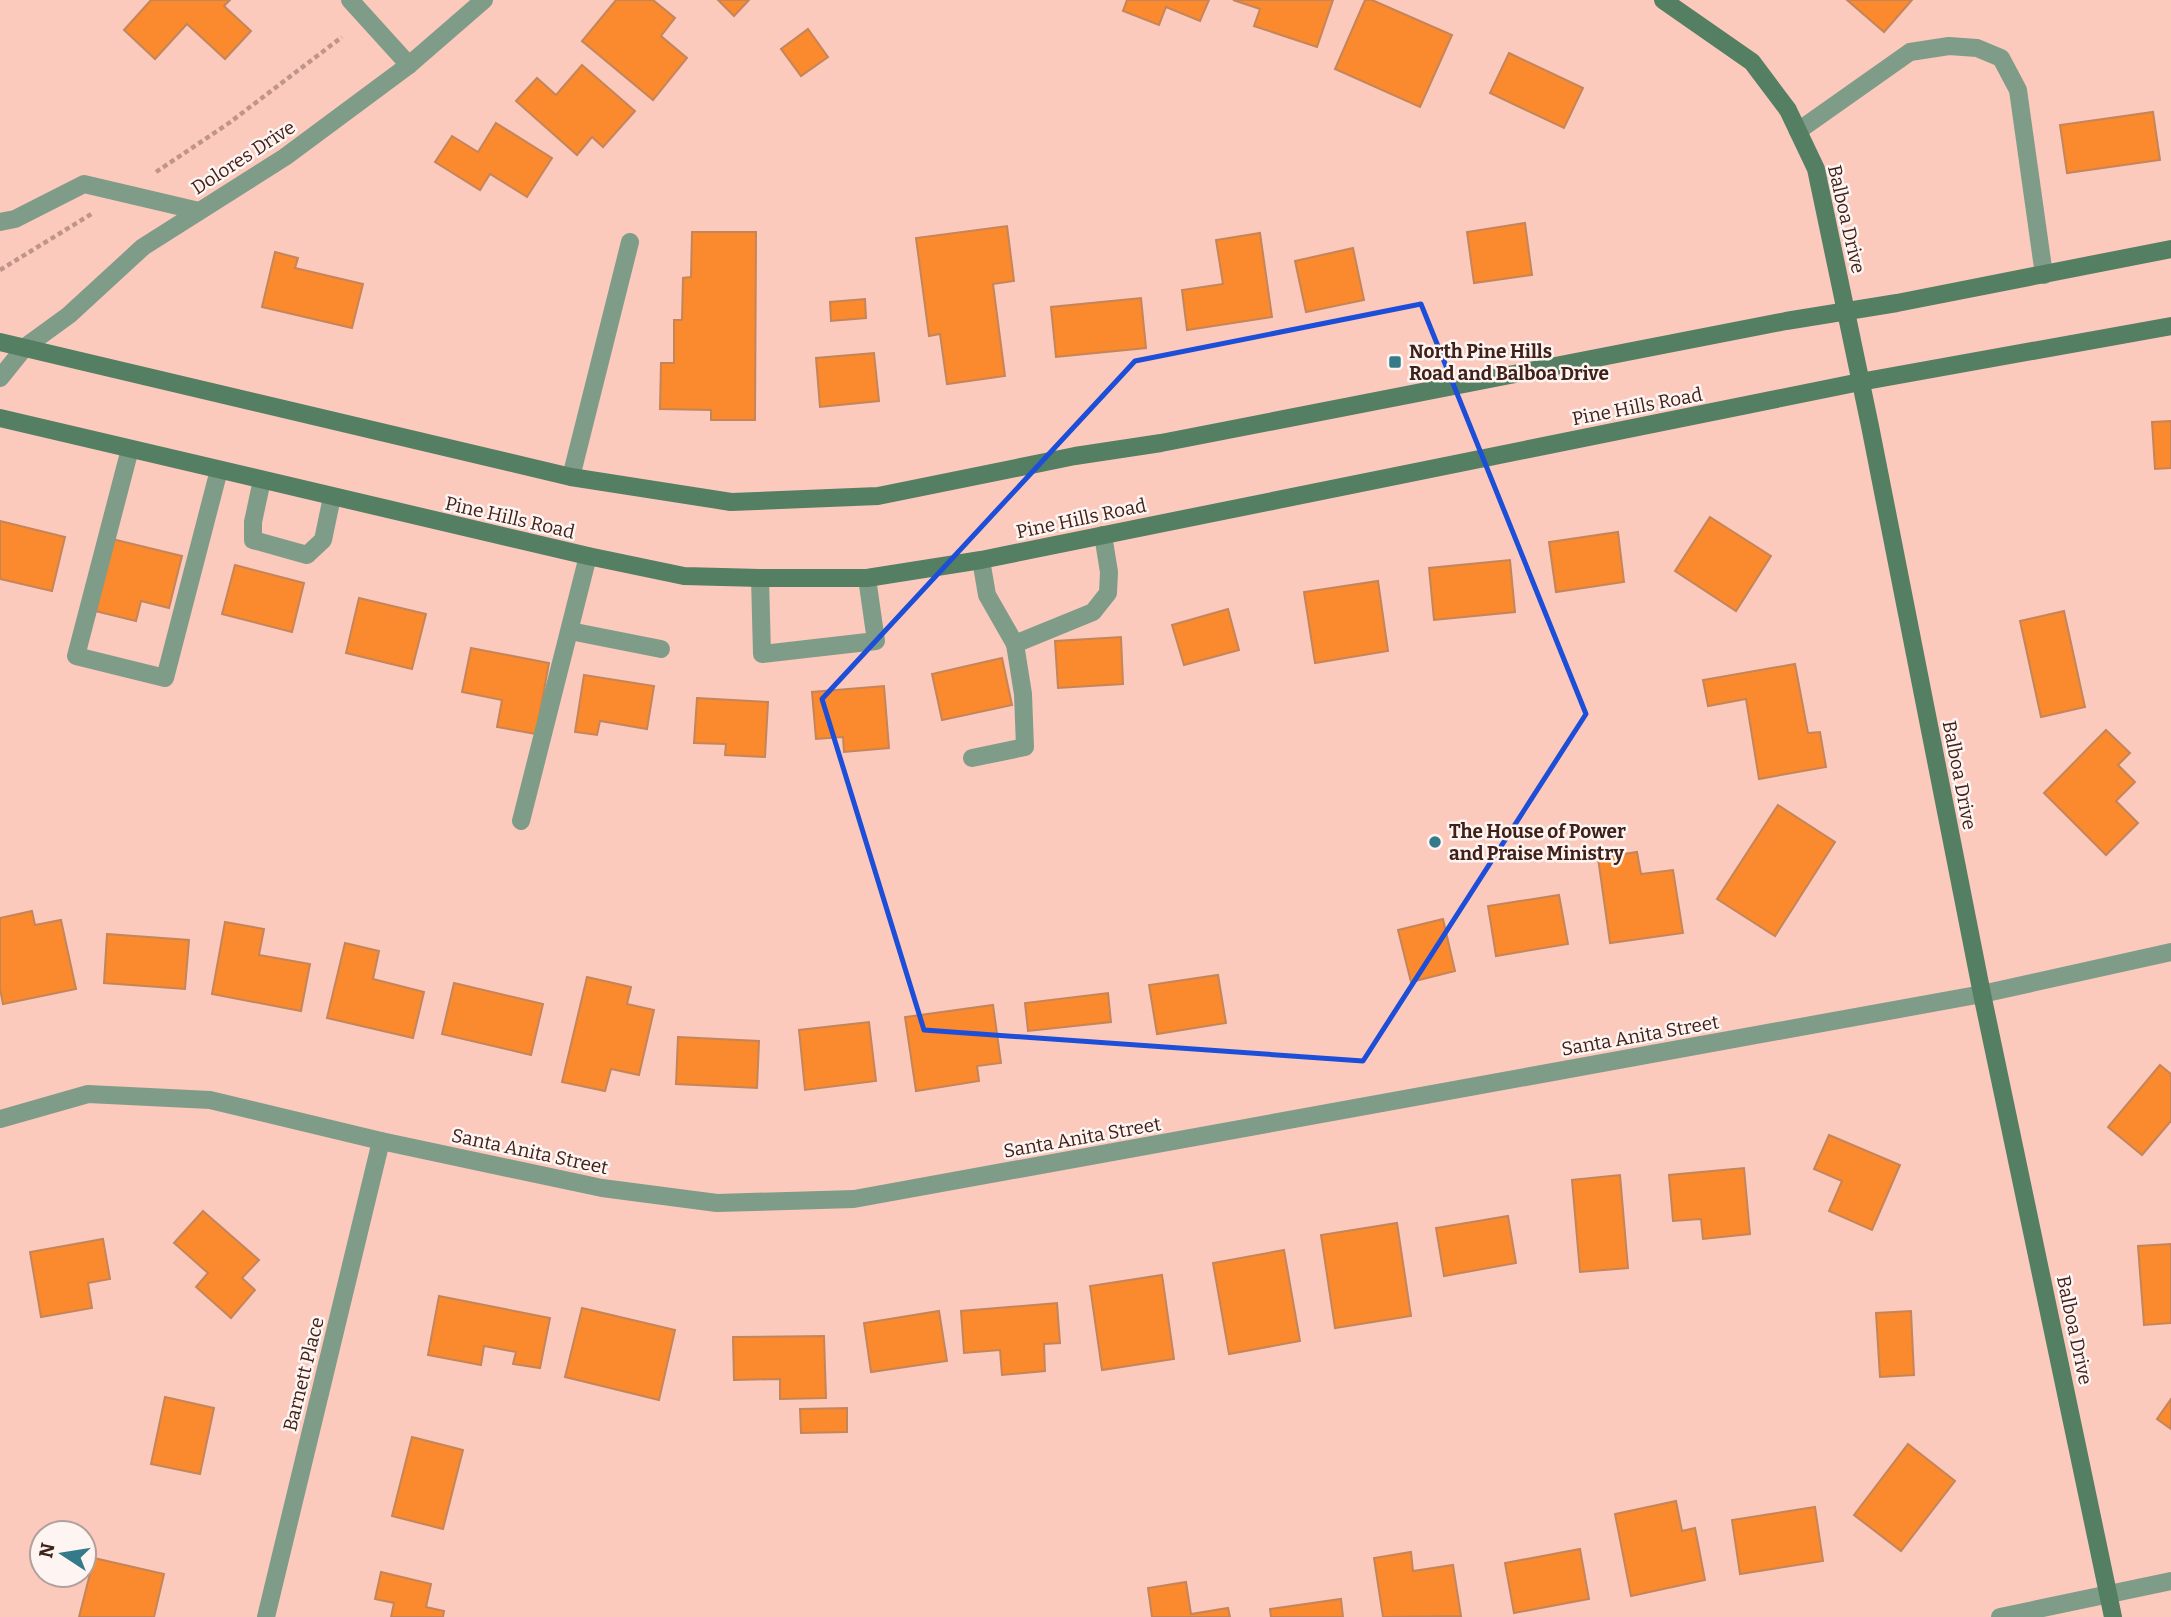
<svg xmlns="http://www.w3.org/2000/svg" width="2171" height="1617" viewBox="0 0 2171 1617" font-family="Bitter,serif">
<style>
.building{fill:#fb892d;stroke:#c4855a;stroke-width:2}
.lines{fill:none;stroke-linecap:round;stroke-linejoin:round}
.path{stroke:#c09589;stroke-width:4.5;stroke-dasharray:5 3.5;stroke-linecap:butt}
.lane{stroke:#7f9c88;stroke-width:18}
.street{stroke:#7f9c88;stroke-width:18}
.secondary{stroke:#547f62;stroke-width:18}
.marked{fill:none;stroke:#1d4ed8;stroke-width:5;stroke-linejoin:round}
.poi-dot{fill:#357a89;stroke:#fef5f3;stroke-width:2.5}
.labels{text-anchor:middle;stroke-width:5;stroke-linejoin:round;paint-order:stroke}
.street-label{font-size:19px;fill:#3f2119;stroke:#fef5f3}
.poi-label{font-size:19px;font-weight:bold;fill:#3f2119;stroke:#fef5f3;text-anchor:start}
</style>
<rect width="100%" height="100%" fill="#fbcabd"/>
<g class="building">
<polygon points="151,0 230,0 224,6 251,31 225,59 187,24 155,59 124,30"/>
<polygon points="616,0 653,0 675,18 661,36 687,58 653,100 582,41"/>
<polygon points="718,0 749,0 734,16"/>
<polygon points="1127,0 1209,0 1200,21 1166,7 1159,25 1123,11"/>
<polygon points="1233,0 1333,0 1317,47 1254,26 1260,9"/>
<polygon points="1365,0 1372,0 1452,35 1420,107 1335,69"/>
<polygon points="1847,0 1912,0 1884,32"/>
<polygon points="808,29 828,57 801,76 781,49"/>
<polygon points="1509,53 1583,88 1564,128 1490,93"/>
<polygon points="582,65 635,111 603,147 592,137 577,155 516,101 537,78 556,95"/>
<polygon points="2153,112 2160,160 2067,173 2060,125"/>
<polygon points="496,123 552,158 527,197 490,174 480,190 435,162 452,136 478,152"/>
<polygon points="1525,223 1532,275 1474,283 1467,232"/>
<polygon points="1007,226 1014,281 993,284 1005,376 947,384 940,334 929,336 916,238"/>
<polygon points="692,232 756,232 755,420 711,420 711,410 660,409 661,363 674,363 674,320 682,320 683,278 691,277"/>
<polygon points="1260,233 1272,317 1187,330 1182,290 1223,284 1216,240"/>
<polygon points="1353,248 1364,300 1306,312 1295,261"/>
<polygon points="275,252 298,258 295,268 363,284 352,328 262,307"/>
<polygon points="1141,298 1146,348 1056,357 1051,307"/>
<polygon points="865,299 866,318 831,321 830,302"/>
<polygon points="874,353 879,401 820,407 816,358"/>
<polygon points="2171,421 2171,468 2155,469 2152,422"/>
<polygon points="1710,517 1771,556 1736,611 1675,571"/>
<polygon points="0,521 65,537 52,591 0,579"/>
<polygon points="1618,532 1624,582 1556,592 1549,542"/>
<polygon points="108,538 182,556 169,608 141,601 136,621 91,610"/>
<polygon points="1510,560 1515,612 1434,620 1429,568"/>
<polygon points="235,565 304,583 292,632 222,614"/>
<polygon points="1378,581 1388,651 1315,663 1304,592"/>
<polygon points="359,598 426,614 412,669 346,653"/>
<polygon points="1228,609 1239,650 1184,665 1172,625"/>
<polygon points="2064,611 2085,707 2041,717 2020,621"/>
<polygon points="1121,637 1123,684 1058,688 1055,641"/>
<polygon points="471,648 549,663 536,734 497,727 502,700 462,692"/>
<polygon points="1002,658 1012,705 942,720 932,674"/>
<polygon points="1795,664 1808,733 1820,732 1826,767 1759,779 1746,699 1708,706 1703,680"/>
<polygon points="584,675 654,686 647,729 600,721 597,735 575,732"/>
<polygon points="884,686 889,748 844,752 843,737 816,739 812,692"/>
<polygon points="697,698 768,702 765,757 725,755 726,744 694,743"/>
<polygon points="2106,730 2130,753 2118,765 2135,782 2116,801 2138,823 2106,855 2044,793"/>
<polygon points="1778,805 1835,842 1775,936 1717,899"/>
<polygon points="1637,852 1641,874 1673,870 1683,933 1610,943 1598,858"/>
<polygon points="1559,895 1568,944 1496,956 1488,906"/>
<polygon points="32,911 35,925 61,920 76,989 3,1004 0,989 0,918"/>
<polygon points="1443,919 1455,971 1411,982 1398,930"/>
<polygon points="225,922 264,929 259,955 310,964 301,1011 212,994"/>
<polygon points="107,934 189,940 185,989 104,983"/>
<polygon points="345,943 379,951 373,979 424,992 413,1038 327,1018"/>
<polygon points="1218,975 1226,1023 1157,1034 1149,985"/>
<polygon points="587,977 631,987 627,1004 654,1010 639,1075 611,1069 605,1091 562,1082"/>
<polygon points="454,983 543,1004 531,1055 442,1034"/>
<polygon points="1108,993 1111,1022 1028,1031 1025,1003"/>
<polygon points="993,1005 1001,1063 977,1066 979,1081 916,1091 905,1017"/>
<polygon points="869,1022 876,1081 805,1090 799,1030"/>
<polygon points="678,1037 759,1041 757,1088 676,1084"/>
<polygon points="2160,1065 2171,1074 2171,1121 2142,1155 2108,1127"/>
<polygon points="1829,1135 1900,1165 1872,1230 1829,1211 1842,1181 1814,1169"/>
<polygon points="1744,1168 1750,1234 1703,1239 1701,1219 1673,1221 1669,1175"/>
<polygon points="1620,1175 1628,1268 1580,1272 1572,1180"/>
<polygon points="203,1211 259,1260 242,1278 255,1290 231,1318 196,1287 208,1273 174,1243"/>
<polygon points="1508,1216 1516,1263 1444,1276 1436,1228"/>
<polygon points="1397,1223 1411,1316 1335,1328 1321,1235"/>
<polygon points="103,1239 110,1279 88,1283 92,1308 41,1317 30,1252"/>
<polygon points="2171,1244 2171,1323 2144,1325 2138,1246"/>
<polygon points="1284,1250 1300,1341 1229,1354 1213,1263"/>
<polygon points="1162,1275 1174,1359 1102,1370 1090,1286"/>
<polygon points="439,1296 550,1318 540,1368 513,1364 516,1352 484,1346 481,1365 428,1355"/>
<polygon points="1057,1303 1060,1343 1044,1344 1045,1371 1002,1375 1000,1350 964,1353 961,1311"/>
<polygon points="582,1308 675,1330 659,1400 565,1377"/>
<polygon points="939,1311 947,1361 871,1372 864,1323"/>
<polygon points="1911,1311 1914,1375 1880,1377 1876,1313"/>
<polygon points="824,1336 826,1398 780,1399 780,1379 734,1380 733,1337"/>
<polygon points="165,1397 214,1408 200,1474 151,1464"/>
<polygon points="2171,1399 2171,1429 2157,1419"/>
<polygon points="847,1408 847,1432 801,1433 800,1409"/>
<polygon points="412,1437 463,1450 443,1529 392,1516"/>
<polygon points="1908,1444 1955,1481 1901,1551 1854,1515"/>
<polygon points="1676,1501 1682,1531 1695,1528 1705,1580 1631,1596 1615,1514"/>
<polygon points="1815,1507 1823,1561 1740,1574 1732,1520"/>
<polygon points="1580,1549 1589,1599 1514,1613 1505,1563"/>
<polygon points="1411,1552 1413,1571 1453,1565 1461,1616 1383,1617 1374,1558"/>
<polygon points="94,1558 164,1574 154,1617 79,1617"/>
<polygon points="381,1572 431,1584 426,1607 444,1611 443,1617 391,1617 394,1603 375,1599"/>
<polygon points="1186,1582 1191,1614 1228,1608 1230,1617 1152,1617 1148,1588"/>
<polygon points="1341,1599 1343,1617 1271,1617 1270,1609"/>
</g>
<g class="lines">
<g class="path">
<polyline points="156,172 229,123 342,37"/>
<polyline points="0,270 93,213"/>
</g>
<g class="lane">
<polyline points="1798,131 1910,52 1949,46 1977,48 2001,58 2018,90 2044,275"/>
<polyline points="0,222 15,219 84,184 199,211"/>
<polyline points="0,378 25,347"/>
<polyline points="130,449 76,656 165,678 219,470"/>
<polyline points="571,477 630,242"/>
<polyline points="262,480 253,522 253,540 307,555 323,540 332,497"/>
<polyline points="981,560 987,595 1015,644 1093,612 1108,593 1109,572 1103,535"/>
<polyline points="760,578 762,654 876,641 867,578"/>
<polyline points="570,631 661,649"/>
<polyline points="972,758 1025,747 1023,694 1015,644"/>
<polyline points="521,821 588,556"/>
</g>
<g class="street">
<polyline points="350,0 409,65"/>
<polyline points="25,347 69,315 143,247 285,157 409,65 484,0"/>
<polyline points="0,1119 88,1094 210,1100 381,1141 602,1188 717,1203 854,1199 1982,994 2171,952"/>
<polyline points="266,1617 381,1141"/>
<polyline points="2000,1617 2171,1581"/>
</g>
<g class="secondary">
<polyline points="1663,0 1752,62 1788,110 1816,169 1870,426 1982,994 2113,1617"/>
<polyline points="0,342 571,477 731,502 878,496 1075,456 1161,443 1786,321 1897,303 2171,249"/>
<polyline points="0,418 588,556 684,576 760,578 867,578 981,560 1860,382 2171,326"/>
</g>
</g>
<path class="marked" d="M1421,304L1586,714L1363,1061L924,1030L822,699L1135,361Z"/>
<g class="poi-dot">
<rect x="1388" y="355" width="14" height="14" rx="3.5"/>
<circle cx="1435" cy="842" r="7"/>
</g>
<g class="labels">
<g class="street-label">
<text transform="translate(243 157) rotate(-33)" y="7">Dolores Drive</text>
<text transform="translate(1847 219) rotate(77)" y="7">Balboa Drive</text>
<text transform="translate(1637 406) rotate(-11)" y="7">Pine Hills Road</text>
<text transform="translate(510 517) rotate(13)" y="7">Pine Hills Road</text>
<text transform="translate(1081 518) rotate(-12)" y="7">Pine Hills Road</text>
<text transform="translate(1960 775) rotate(79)" y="7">Balboa Drive</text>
<text transform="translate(1640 1035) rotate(-10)" y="7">Santa Anita Street</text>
<text transform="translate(1082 1137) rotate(-10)" y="7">Santa Anita Street</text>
<text transform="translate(530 1151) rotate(12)" y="7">Santa Anita Street</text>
<text transform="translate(2075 1330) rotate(78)" y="7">Balboa Drive</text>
<text transform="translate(303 1374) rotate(-76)" y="7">Barnett Place</text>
</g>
<g class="poi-label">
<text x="1409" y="358">North Pine Hills<tspan x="1409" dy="22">Road and Balboa Drive</tspan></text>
<text x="1449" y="838">The House of Power<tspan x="1449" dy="22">and Praise Ministry</tspan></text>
</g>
</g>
<g transform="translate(63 1554) rotate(282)"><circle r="33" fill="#fef5f3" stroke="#b2a09c" stroke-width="2"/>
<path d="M0-5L12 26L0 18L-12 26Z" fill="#357a89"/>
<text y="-10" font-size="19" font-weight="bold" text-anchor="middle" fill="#3f2119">N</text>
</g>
</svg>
